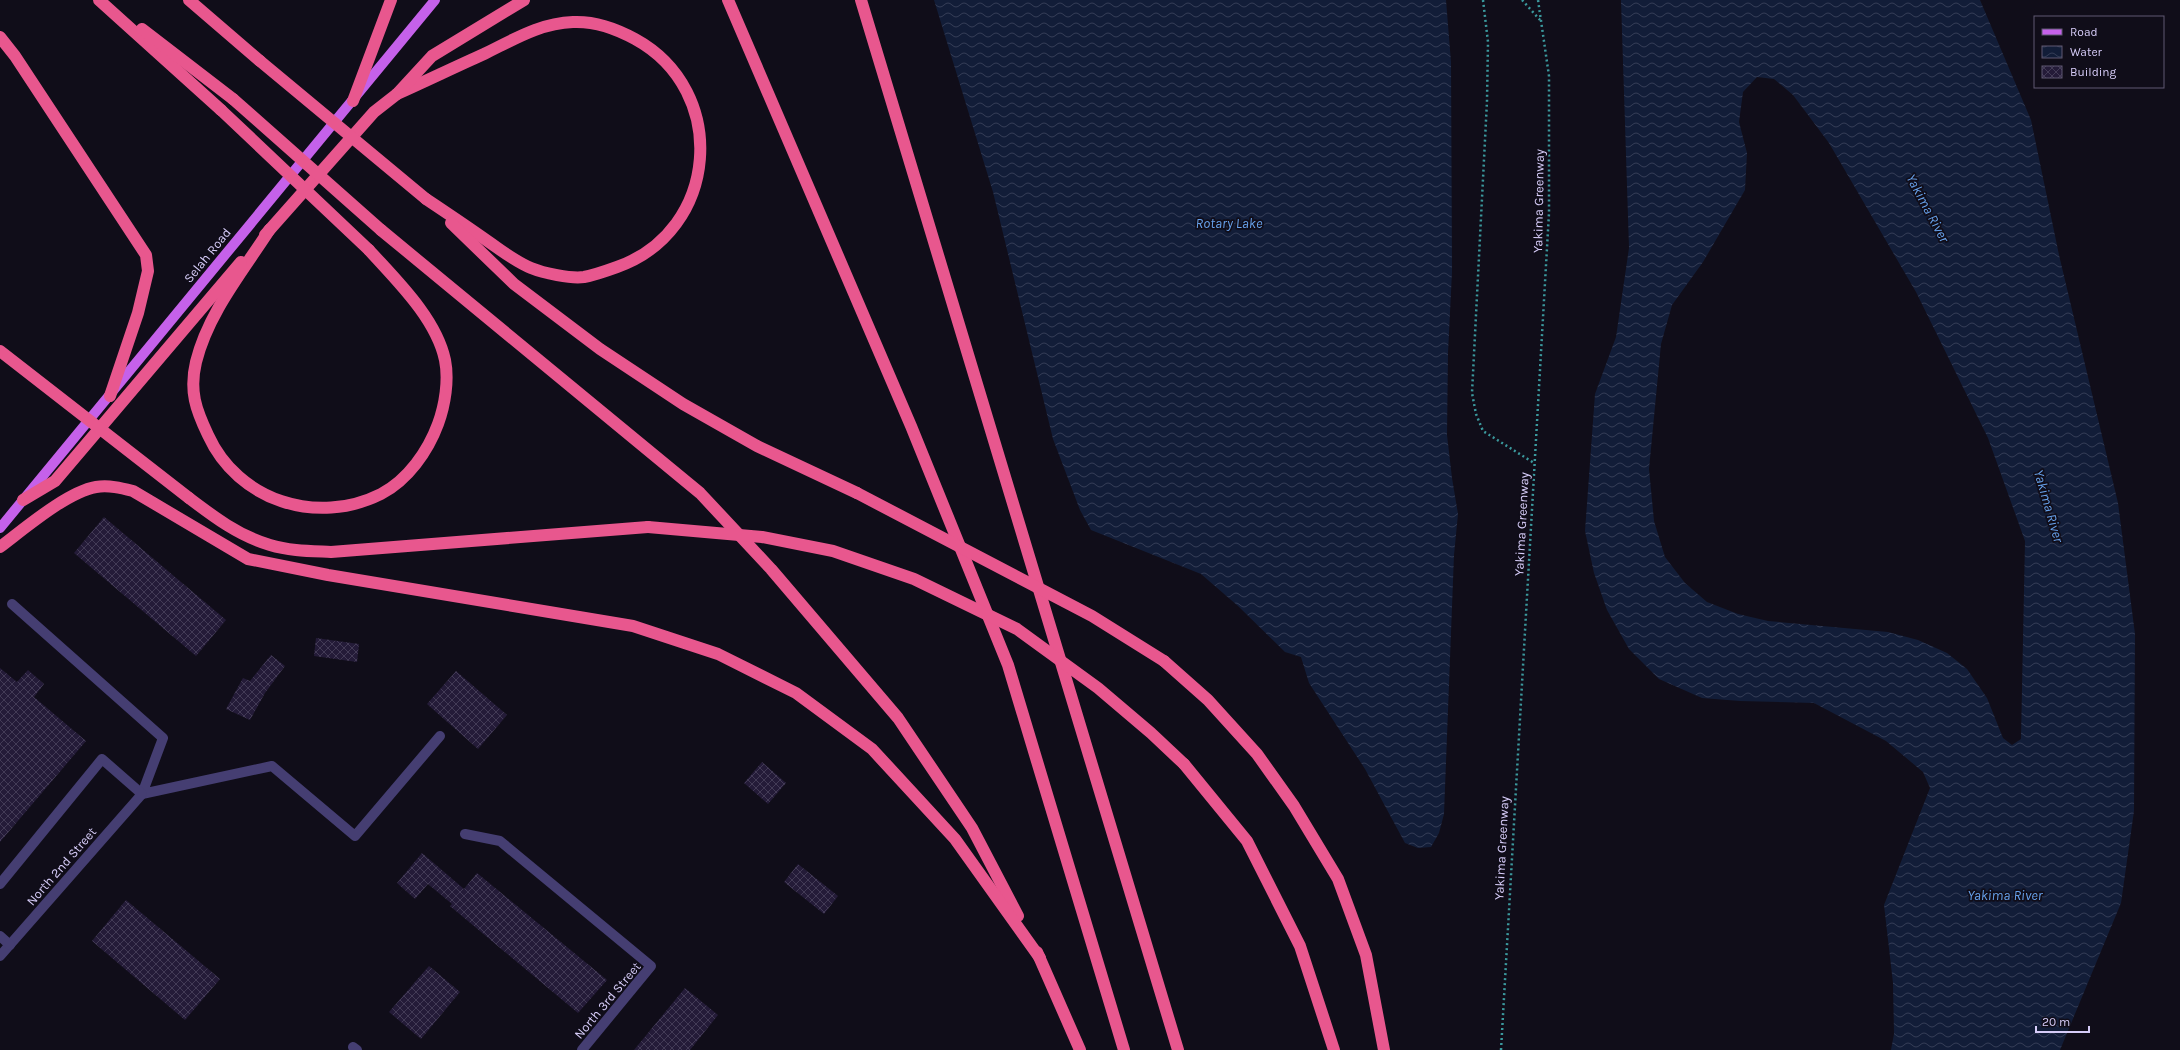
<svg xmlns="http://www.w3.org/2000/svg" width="2180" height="1050" viewBox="0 0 2180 1050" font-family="Karla,sans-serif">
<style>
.water{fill:url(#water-waves);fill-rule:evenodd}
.building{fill:url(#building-cross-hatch)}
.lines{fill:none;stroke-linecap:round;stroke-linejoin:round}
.path{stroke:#3b999d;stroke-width:2.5;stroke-dasharray:2 3;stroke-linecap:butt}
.minor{stroke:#453e72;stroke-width:10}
.major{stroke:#c561ea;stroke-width:10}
.highway{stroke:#e8578e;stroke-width:12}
.highway-bridge{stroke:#e8578e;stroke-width:12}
.labels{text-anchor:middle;stroke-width:3.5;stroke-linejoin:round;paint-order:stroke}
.street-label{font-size:13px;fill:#d6ccf8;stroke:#100d19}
.water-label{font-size:14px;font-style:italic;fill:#67a1eb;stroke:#100d19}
</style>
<defs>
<pattern id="water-waves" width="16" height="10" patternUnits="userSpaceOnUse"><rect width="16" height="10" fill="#121d38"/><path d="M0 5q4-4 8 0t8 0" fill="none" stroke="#343d56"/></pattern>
<pattern id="building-cross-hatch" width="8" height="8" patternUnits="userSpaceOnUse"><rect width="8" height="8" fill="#241b38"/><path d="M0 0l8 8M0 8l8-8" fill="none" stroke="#433b56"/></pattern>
</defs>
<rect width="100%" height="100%" fill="#100d19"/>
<g class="water">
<polygon points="934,0 1446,0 1451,62 1452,272 1448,353 1447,435 1452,478 1458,514 1454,555 1444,814 1439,833 1431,847 1418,848 1405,843 1365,769 1309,683 1301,657 1285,652 1238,606 1201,574 1091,530 1080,510 1053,439 993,192"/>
<path d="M1621,0H1980L2031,120L2059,255L2118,503L2135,634L2134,811L2121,903L2060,1050H1891L1894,1034L1893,983L1884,905L1930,788L1923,772L1886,741L1814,703L1740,701L1702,698L1659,679L1629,649L1607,610L1594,573L1585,531L1595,394L1616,337L1629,248ZM1757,77L1774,79L1793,95L1829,143L1916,292L1988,438L2025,541L2021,739L2012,745L2003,738L1987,698L1967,669L1947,653L1918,640L1888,632L1768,621L1738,614L1707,602L1685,583L1665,557L1654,521L1649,469L1661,344L1672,305L1703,262L1745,190L1747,153L1739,122L1743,92Z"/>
</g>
<g class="building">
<polygon points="104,517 226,620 196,656 74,553"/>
<polygon points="316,638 359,644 357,662 314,656"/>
<polygon points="271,655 285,666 265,693 250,720 226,709 243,678 250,681"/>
<polygon points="0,668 17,682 28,670 44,684 34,697 86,741 0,842"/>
<polygon points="456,671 507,715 478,749 427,704"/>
<polygon points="762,762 786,783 768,804 744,783"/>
<polygon points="422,853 464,889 477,873 607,980 578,1013 450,906 452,904 428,884 415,899 397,883"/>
<polygon points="798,864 838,896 824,914 784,882"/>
<polygon points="126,900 220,979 185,1020 92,941"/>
<polygon points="429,966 460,992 421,1039 389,1012"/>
<polygon points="685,988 718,1015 690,1050 634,1050"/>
</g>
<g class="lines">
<g class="path">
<polyline points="1483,0 1488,42 1487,101 1472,393 1476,414 1483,431 1534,463"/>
<polyline points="1522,0 1541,21"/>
<polyline points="1501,1050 1549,213 1549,76 1538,0"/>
</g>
<g class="minor">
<polyline points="12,604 163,738 142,794 272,766 355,836 440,736"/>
<polyline points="465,834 500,841 651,966 582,1050"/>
<polyline points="0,884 102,759 142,794 0,956"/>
<polyline points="0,936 10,945"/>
<polyline points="353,1047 357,1050"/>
</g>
<polyline class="major" points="0,528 435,0"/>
<g class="highway">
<polyline points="99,0 221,110"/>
<polyline points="189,0 260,61"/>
<polyline points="728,0 911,426 1008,665 1124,1050"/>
<polyline points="861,0 1178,1050"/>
<polyline points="142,29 233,99"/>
<polyline points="0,37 15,56 146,255 148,271 138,313 110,396"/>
<path d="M397,94C426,81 455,67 484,54C513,40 540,23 573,22C595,21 615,28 635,39C730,91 719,231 617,267C606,271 595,275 584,277C571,279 543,273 531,268C516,262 502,251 489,242C468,227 447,213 426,199"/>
<polyline points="353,101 391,0"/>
<polyline points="451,223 514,284 600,349 683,404 757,446 857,493"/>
<path d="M270,229C243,271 208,313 196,362C189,391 196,410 208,435C238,501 317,526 381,494C408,480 428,451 438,424C445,405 449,380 445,360C436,318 396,280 369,250"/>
<polyline points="381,230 700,493 771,569 898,718 972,828 1018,916"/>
<polyline points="265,235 374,112 397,94 432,56 524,0"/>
<path d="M189,498C214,517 239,536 270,545C290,551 311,551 331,552L648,527"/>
<polyline points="23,500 55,481 241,262"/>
<path d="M0,547C24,529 67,492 96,487C109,485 121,488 133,491L248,559L328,575L633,626L718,654L796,693L872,749L955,839L1040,958"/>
<polyline points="1164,661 1208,700 1257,754 1294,806 1338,879 1366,955 1384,1050"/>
<polyline points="1184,764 1247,841 1300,946 1334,1050"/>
<polyline points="1037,952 1080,1050"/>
</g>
<g class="highway-bridge">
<polyline points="260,61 426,199"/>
<polyline points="233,99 381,230"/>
<polyline points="221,110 369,250"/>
<polyline points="0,351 189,498"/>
<polyline points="857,493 1092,616 1164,661"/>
<polyline points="648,527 762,537 833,551 914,579 1017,629 1098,688 1151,733 1184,764"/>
</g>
</g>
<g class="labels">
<g class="street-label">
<text transform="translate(1538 201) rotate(-89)" y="5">Yakima Greenway</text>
<text transform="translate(207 255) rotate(-51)" y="5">Selah Road</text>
<text transform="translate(1521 524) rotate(-87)" y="5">Yakima Greenway</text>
<text transform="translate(1501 848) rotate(-87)" y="5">Yakima Greenway</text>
<text transform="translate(61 866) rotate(-49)" y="5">North 2nd Street</text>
<text transform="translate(607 1000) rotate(-50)" y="5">North 3rd Street</text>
</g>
<g class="water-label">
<text transform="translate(1928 208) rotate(62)" y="5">Yakima River</text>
<text x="1229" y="228">Rotary Lake</text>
<text transform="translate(2049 506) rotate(74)" y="5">Yakima River</text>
<text x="2005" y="900">Yakima River</text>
</g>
</g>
<rect x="2034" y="16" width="130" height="72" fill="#100d19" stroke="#5f5972"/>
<rect x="2042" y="29" width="20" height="6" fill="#c561ea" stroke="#5f5972"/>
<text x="2070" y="36" font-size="12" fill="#d6ccf8">Road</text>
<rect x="2042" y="46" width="20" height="12" fill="url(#water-waves)" stroke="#5f5972"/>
<text x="2070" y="56" font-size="12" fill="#d6ccf8">Water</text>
<rect x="2042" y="66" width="20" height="12" fill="url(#building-cross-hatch)" stroke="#5f5972"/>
<text x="2070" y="76" font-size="12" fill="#d6ccf8">Building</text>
<path d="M2036 1026v6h53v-6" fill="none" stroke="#d6ccf8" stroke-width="2"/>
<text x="2042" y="1026" font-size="12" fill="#d6ccf8" stroke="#100d19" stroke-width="3" paint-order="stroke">20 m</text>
</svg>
